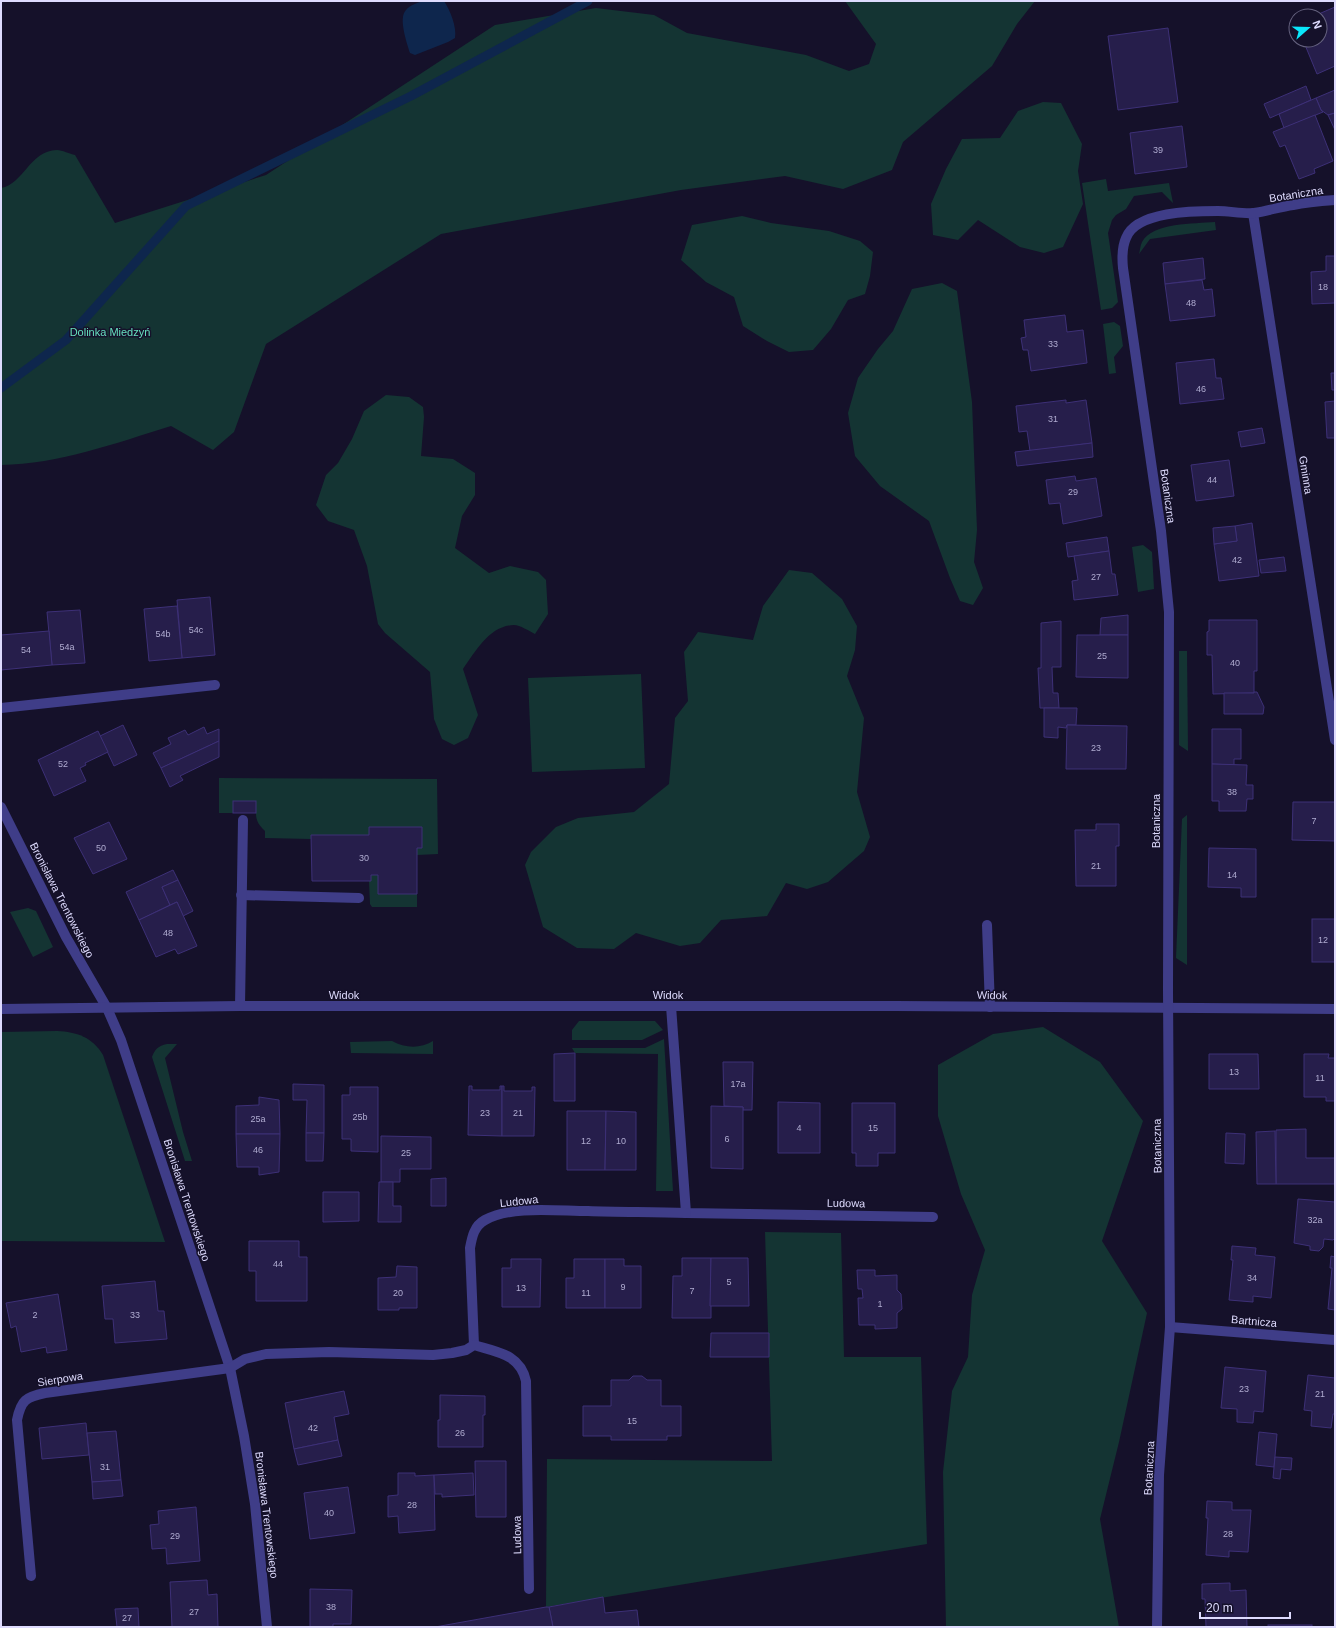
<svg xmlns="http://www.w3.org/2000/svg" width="1336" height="1628" viewBox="0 0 1336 1628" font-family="Arial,sans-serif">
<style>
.green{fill:#143433}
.water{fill:#0e264d}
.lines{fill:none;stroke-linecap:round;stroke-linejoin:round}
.stream{stroke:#0e264d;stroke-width:9}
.building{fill:#261e4b;stroke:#3d3077}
.minor{stroke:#3f3d88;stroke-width:10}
.labels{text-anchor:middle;stroke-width:3;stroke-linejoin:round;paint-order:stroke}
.number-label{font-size:9px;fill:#b0acd1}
.street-label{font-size:11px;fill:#dedbfe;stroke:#15112a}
.park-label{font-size:11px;fill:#66dfbf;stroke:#15112a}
</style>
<rect width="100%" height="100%" fill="#15112a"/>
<g class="green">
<path d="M845,1H1035L1017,24L992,66L903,142L892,170L843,189L785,176L681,190L441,234L266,344L234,432L213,450L171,426C116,443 59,464 1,465V188C24,184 29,151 57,150C62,150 70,154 75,155L115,223L266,175L495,25L596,8L654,15L687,33L806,55L849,71L869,64L876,44Z"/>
<polygon points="1043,102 1061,103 1082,144 1078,171 1083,204 1063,247 1044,253 1020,247 978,220 958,240 933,235 931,204 946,169 962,139 1000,138 1018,111"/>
<polygon points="1106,179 1108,191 1169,183 1173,203 1162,192 1134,196 1126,209 1116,215 1112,220 1108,233 1118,302 1112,308 1101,310 1082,183"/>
<polygon points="742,216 771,223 829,231 860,241 873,252 870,276 865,294 848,300 831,329 813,350 789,352 767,341 743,326 734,297 706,282 681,260 692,225"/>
<path d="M1215,222L1216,230L1150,239L1139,254C1140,251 1140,246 1142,242C1153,222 1194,224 1215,222Z"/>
<polygon points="942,283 957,291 972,402 977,530 974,562 983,588 973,605 960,601 950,578 929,521 880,486 855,456 848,413 858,378 878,349 893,331 912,289"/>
<polygon points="1114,322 1120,326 1123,346 1114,357 1116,373 1109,374 1103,324"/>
<path d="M386,395L409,397L423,407L424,417L421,456L453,459L475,473V495L462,516L455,548L489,573L510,566L538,572L546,580L548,614L535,634C529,631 520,625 514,625C489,626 476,651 463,669L478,715L468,738L454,745L442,739L434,719L430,672L385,633L378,624L367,566L354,530L328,521L316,505L326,475L338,463L352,439L364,411Z"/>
<polygon points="1143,545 1152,552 1154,589 1138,592 1132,547"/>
<polygon points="789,570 812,573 842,599 857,626 855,650 847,676 864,718 857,792 870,837 864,851 828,882 807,889 786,883 767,916 721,920 700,943 680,946 636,933 614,949 577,948 543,927 525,865 531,852 556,827 578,818 634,812 669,784 675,718 688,701 684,652 698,632 753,640 763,606"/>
<polygon points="1179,651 1187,651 1188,751 1179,745"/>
<polygon points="641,674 645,768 532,772 528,678"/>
<path d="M219,778L437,779L438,854L417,855V848H422V827H369V835H312L311,839L265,838V831C254,821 256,815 256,801H233V813H219Z"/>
<polygon points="1187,815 1187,965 1176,958 1182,819"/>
<polygon points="371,875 378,875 379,894 417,894 417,907 372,907 370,904 369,881 371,880"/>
<polygon points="28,908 36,911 53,947 33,957 10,912"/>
<polygon points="579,1021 655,1021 663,1030 642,1040 572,1040 572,1030"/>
<polygon points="1043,1027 1100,1062 1143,1121 1102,1241 1147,1313 1119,1442 1100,1519 1119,1627 946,1627 943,1472 952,1391 968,1357 972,1295 985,1250 961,1194 938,1116 938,1065 993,1034"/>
<path d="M57,1031C77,1032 92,1037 103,1055L165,1242L1,1241V1032Z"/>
<polygon points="664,1039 673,1191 656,1191 658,1054 575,1053 572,1048 645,1048"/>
<path d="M392,1041C405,1048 420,1049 433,1041V1054L351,1053L350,1042Z"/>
<path d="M167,1044H177L165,1058L183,1132L192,1161H185L152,1057C155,1049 158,1046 167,1044Z"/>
<polygon points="765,1232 841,1233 844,1357 921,1357 927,1544 546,1607 547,1459 772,1461"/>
</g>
<path class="water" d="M423,1H444C450,10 457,27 455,38L448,42L415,55L410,53C407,43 398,18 406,10C410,5 417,3 423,1Z"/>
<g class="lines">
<polyline class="stream" points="1,388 66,340 186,206 411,96 588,1"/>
</g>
<g class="building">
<polygon points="1335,7 1335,66 1317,74 1303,40 1320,40 1320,16 1314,16"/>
<polygon points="1168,28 1178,102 1118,110 1108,36"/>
<polygon points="1306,86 1311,100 1270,118 1264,104"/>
<polygon points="1335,90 1335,113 1328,115 1321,110 1316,98"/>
<polygon points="1316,98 1321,110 1323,112 1284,128 1279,114"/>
<polygon points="1335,113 1335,130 1328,115"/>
<polygon points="1315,115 1333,161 1314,169 1315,173 1299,179 1285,145 1280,147 1273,132"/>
<polygon points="1182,126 1187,167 1135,174 1130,133"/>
<polygon points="1326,256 1335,256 1335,303 1312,304 1311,272 1326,271"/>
<polygon points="1203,258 1205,279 1165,284 1163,263"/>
<polygon points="1202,280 1204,290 1212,289 1215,316 1170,321 1165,284"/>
<polygon points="1065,315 1067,332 1083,330 1087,363 1031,371 1028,350 1023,350 1021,338 1026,337 1024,320"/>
<polygon points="1214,359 1216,378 1221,378 1224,399 1180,404 1176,363"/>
<polygon points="1331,373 1335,373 1335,390 1332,390"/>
<polygon points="1066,400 1066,403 1086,400 1092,443 1030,451 1027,431 1019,432 1016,406"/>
<polygon points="1335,401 1335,438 1327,438 1325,402"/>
<polygon points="1262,428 1265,443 1241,447 1238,432"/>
<polygon points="1092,443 1093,457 1017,466 1015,452"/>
<polygon points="1229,460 1234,496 1196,501 1191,465"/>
<polygon points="1075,476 1076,481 1096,478 1102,516 1063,524 1060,503 1049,504 1046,480"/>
<polygon points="1252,523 1259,576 1219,581 1214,544 1237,541 1235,526"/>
<polygon points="1235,526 1237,541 1214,544 1213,528"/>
<polygon points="1107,537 1109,551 1068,557 1066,543"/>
<polygon points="1109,551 1112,574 1115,574 1118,595 1074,600 1072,581 1078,580 1074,556"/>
<polygon points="1284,557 1286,571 1261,573 1259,560"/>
<polygon points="210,597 215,655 182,658 177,600"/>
<polygon points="177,606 182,658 149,661 144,609"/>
<polygon points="80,610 85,663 52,665 47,612"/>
<polygon points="1128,615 1128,635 1100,635 1101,618"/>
<polygon points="1209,620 1257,620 1257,671 1254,671 1254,693 1213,694 1212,655 1207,655 1207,632 1209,631"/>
<polygon points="1061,621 1061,667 1052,667 1053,693 1058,693 1059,708 1040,708 1038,668 1041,668 1041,623"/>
<polygon points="49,631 52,665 1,670 1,635"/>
<polygon points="1077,635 1128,635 1128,678 1076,677"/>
<polygon points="1254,692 1257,692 1264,707 1263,714 1224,714 1224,693 1254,693"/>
<polygon points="1044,708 1077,708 1076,725 1067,725 1066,728 1058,727 1058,738 1044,737"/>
<polygon points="123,725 137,755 114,766 100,736"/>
<polygon points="1067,725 1127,726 1126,769 1066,769"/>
<polygon points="204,727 207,734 219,729 219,741 161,768 153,753 171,744 168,738 185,730 188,735"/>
<polygon points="1212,729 1241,729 1241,759 1234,759 1234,765 1212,764"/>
<polygon points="98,731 108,752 85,763 86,765 80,768 86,781 54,796 38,760"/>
<polygon points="219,741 219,757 180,776 183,780 170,787 161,768"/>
<polygon points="1212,764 1247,765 1246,785 1253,785 1253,799 1247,799 1246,811 1219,811 1219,801 1212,801"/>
<rect x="233" y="801" width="23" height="12"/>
<polygon points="1293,802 1335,802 1335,841 1292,840"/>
<polygon points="109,822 127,859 93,874 74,838"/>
<polygon points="1096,824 1119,824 1119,846 1116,846 1116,886 1076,886 1075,830 1096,830"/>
<polygon points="369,827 422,827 422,848 417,848 417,894 378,894 378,875 371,875 371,881 312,881 311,835 369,835"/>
<polygon points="1209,848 1256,849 1256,897 1241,897 1241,888 1208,887"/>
<polygon points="173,870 178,880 162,887 170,905 139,920 126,892"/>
<polygon points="178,880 193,911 183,916 177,902 170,905 162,887"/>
<polygon points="177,902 197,946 178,954 175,949 156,957 139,920"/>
<rect x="1312" y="919" width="23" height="43"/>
<polygon points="575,1053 575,1101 554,1101 554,1054"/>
<polygon points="1209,1054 1258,1054 1259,1089 1209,1089"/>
<polygon points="1304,1054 1329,1054 1328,1058 1335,1058 1335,1101 1326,1101 1326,1097 1304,1097"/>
<polygon points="723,1062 753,1062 752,1110 743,1110 743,1107 724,1106"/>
<polygon points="293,1084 324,1085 324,1133 306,1133 307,1100 293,1100"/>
<polygon points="469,1086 472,1086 472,1090 500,1090 500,1086 502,1086 502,1136 468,1135"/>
<polygon points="502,1086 504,1086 504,1091 532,1091 532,1087 535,1087 534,1136 502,1136"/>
<polygon points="350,1087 378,1087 378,1152 351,1151 351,1139 342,1139 342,1095 350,1095"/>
<polygon points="259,1097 279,1100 280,1134 236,1134 236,1106 259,1105"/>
<polygon points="778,1102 820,1103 820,1153 778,1153"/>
<polygon points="852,1103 895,1103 895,1153 878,1153 878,1166 856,1166 856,1153 852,1153"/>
<polygon points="711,1106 743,1107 743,1169 711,1168"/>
<polygon points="567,1111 606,1111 605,1170 567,1170"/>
<polygon points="606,1111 636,1112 636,1170 605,1170"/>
<polygon points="1306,1129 1306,1158 1335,1158 1335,1184 1276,1184 1276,1130"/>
<polygon points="1275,1131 1276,1184 1257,1184 1256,1132"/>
<polygon points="306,1133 324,1133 323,1161 306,1161"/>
<polygon points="1226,1133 1245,1134 1244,1164 1225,1163"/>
<polygon points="236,1134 280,1134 279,1172 259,1175 259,1167 237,1167"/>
<polygon points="381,1136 431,1137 431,1169 400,1169 400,1182 381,1182"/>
<polygon points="446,1178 446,1206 431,1206 431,1179"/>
<polygon points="379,1182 393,1182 393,1206 401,1206 401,1222 378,1222"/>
<polygon points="323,1192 359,1192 359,1221 323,1222"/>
<polygon points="1298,1199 1335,1202 1335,1238 1333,1240 1324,1239 1323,1247 1319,1251 1310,1250 1310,1246 1294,1243"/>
<polygon points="249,1241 299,1241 299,1257 307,1257 307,1301 256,1301 256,1271 249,1271"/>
<polygon points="1232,1246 1256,1248 1255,1255 1275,1257 1271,1298 1253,1296 1253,1302 1229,1300 1233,1260 1231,1260"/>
<polygon points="1331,1256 1335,1257 1335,1310 1328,1309 1332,1268 1330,1268"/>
<polygon points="682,1258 711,1258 711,1318 672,1318 673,1276 682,1276"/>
<polygon points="711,1258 748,1258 749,1306 710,1306"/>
<polygon points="511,1259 541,1259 540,1307 502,1307 502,1268 511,1268"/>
<polygon points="574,1259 605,1259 605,1308 566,1308 566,1278 574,1278"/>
<polygon points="605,1259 624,1259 624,1266 641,1266 641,1308 605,1308"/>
<polygon points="397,1266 417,1267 417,1308 399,1308 399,1310 378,1310 378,1278 396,1277"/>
<polygon points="857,1270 875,1270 875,1276 897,1275 897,1290 901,1294 902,1309 897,1313 897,1328 875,1329 875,1325 859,1325 858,1298 863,1298 862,1289 858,1289"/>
<polygon points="155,1281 158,1311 164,1311 167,1339 115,1343 113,1319 105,1319 102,1286"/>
<polygon points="58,1294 67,1350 47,1353 46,1347 21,1352 16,1326 11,1328 6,1303"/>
<polygon points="711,1333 769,1333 769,1357 710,1357"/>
<polygon points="1225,1367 1266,1371 1263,1412 1254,1411 1253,1423 1237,1422 1237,1409 1221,1408"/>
<polygon points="1308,1375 1335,1378 1335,1414 1333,1414 1331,1428 1311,1426 1312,1411 1304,1410"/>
<polygon points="633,1376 642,1376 647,1380 661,1380 661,1406 681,1406 681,1436 667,1436 667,1440 611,1440 611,1436 583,1436 583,1406 611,1406 611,1380 629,1380"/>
<polygon points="344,1391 349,1414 334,1417 338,1440 294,1449 285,1403"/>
<polygon points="440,1395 485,1396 485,1415 483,1415 483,1447 438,1447 438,1420 440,1420"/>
<polygon points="86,1423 89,1455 42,1459 39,1428"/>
<polygon points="116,1431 121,1480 92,1482 87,1433"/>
<polygon points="1259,1432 1277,1434 1274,1467 1256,1465"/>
<polygon points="338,1440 342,1456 298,1465 294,1449"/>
<polygon points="1275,1457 1292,1458 1291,1470 1281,1469 1280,1479 1273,1478"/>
<polygon points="475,1461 506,1461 506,1517 476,1517"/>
<polygon points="398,1473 415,1473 415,1476 434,1475 435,1530 399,1533 398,1516 388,1517 388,1496 398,1495"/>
<polygon points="473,1473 474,1495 442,1497 442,1494 435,1494 434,1475"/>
<polygon points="121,1480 123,1496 93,1499 92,1482"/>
<polygon points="348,1487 355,1533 310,1539 304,1493"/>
<polygon points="1207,1501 1232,1502 1232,1510 1251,1510 1248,1552 1229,1551 1229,1557 1206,1555 1208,1518 1206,1518"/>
<polygon points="196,1507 200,1561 167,1564 166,1548 152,1549 150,1525 159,1524 158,1511"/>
<polygon points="207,1580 208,1595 217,1594 218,1627 172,1627 170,1582"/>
<polygon points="1230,1583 1230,1591 1246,1590 1247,1627 1206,1627 1205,1599 1202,1599 1202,1584"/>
<polygon points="310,1589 352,1590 351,1624 333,1624 333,1627 310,1627"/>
<polygon points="603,1597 605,1613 637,1610 639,1627 553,1627 549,1607"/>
<polygon points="546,1607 549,1607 553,1627 435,1627"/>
<polygon points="138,1608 139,1627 117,1627 115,1609"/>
<rect x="1268" y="1625" width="44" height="2"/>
</g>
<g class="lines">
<g class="minor">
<polyline points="1253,213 1335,740"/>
<polyline points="1,708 215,685"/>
<polyline points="1,807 66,937 107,1008 121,1040 230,1368 244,1436 255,1504 267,1627"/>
<polyline points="241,895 359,898"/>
<polyline points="987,925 990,1007"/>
<polyline points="240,1006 243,820"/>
<polyline points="671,1006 686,1213 933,1217"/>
<polyline points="1,1009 240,1006 895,1006 1335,1009"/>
<polyline points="1170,1327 1335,1340"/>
<path d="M474,1345L470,1248C472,1237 474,1226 485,1220C512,1205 558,1211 588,1211C620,1212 653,1212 686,1213"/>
<path d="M31,1576L17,1420C21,1400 26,1397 45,1393L230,1368L245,1359L266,1354L329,1352L433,1355L452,1353L466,1350L474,1345C497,1352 520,1354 526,1381L529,1589"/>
<path d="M1157,1627L1159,1475L1170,1327L1168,990L1169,612L1161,531L1123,268C1122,258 1122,247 1126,238C1136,211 1194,211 1218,211C1230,211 1242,214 1254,213C1267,211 1280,207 1293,205C1307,202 1321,201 1335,200"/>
</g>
</g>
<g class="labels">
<g class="number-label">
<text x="1158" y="153">39</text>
<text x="1323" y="290">18</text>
<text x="1191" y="306">48</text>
<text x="1053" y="347">33</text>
<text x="1201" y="392">46</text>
<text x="1053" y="422">31</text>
<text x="1212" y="483">44</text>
<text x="1073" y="495">29</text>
<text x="1237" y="563">42</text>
<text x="1096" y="580">27</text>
<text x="196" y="633">54c</text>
<text x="163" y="637">54b</text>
<text x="67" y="650">54a</text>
<text x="26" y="653">54</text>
<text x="1102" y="659">25</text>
<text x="1235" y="666">40</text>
<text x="1096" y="751">23</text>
<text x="63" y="767">52</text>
<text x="1232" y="795">38</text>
<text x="1314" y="824">7</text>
<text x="101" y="851">50</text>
<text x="364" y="861">30</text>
<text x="1096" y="869">21</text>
<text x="1232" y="878">14</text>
<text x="168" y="936">48</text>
<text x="1323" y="943">12</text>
<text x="1234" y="1075">13</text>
<text x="1320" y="1081">11</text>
<text x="738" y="1087">17a</text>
<text x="485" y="1116">23</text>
<text x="518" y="1116">21</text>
<text x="360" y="1120">25b</text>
<text x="258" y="1122">25a</text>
<text x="799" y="1131">4</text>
<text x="873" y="1131">15</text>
<text x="727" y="1142">6</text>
<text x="586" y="1144">12</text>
<text x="621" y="1144">10</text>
<text x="258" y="1153">46</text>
<text x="406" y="1156">25</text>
<text x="1315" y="1223">32a</text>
<text x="278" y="1267">44</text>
<text x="1252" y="1281">34</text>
<text x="729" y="1285">5</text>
<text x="623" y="1290">9</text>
<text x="521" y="1291">13</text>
<text x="692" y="1294">7</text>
<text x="398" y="1296">20</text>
<text x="586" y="1296">11</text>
<text x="880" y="1307">1</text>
<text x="35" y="1318">2</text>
<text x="135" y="1318">33</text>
<text x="1244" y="1392">23</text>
<text x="1320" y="1397">21</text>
<text x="632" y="1424">15</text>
<text x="313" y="1431">42</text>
<text x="460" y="1436">26</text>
<text x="105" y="1470">31</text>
<text x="412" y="1508">28</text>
<text x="329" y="1516">40</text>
<text x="1228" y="1537">28</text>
<text x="175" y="1539">29</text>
<text x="331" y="1610">38</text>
<text x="194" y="1615">27</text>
<text x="127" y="1621">27</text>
</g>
<g class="street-label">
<text transform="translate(1296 194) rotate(-9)" y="4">Botaniczna</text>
<text transform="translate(1306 475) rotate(81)" y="4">Gminna</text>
<text transform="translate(1168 496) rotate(82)" y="4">Botaniczna</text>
<text transform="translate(1156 821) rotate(-90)" y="4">Botaniczna</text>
<text transform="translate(62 900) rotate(63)" y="4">Bronisława Trentowskiego</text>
<text x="344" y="999">Widok</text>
<text x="668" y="999">Widok</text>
<text transform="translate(992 995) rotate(1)" y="4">Widok</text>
<text transform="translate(1157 1146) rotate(-91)" y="4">Botaniczna</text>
<text transform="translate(187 1200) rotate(72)" y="4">Bronisława Trentowskiego</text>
<text transform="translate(519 1201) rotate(-6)" y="4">Ludowa</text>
<text transform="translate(846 1203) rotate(1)" y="4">Ludowa</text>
<text transform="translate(1254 1321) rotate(5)" y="4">Bartnicza</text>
<text transform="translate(60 1379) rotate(-9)" y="4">Sierpowa</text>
<text transform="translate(1149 1468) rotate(-87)" y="4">Botaniczna</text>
<text transform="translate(267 1515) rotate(83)" y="4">Bronisława Trentowskiego</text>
<text transform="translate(517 1535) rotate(-91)" y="4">Ludowa</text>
</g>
<g class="park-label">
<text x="110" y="336">Dolinka Miedzyń</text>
</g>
</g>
<rect width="1336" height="1628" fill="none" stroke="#dedbfe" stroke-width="4"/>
<g transform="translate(1308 28) rotate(70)"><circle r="19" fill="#15112a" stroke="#65627f"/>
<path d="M0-3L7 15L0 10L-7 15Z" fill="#0ae7fb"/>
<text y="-6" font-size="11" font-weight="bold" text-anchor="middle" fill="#dedbfe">N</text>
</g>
<path d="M1200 1612v6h90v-6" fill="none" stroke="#dedbfe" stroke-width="2"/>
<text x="1206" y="1612" font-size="12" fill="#dedbfe" stroke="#15112a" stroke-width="3" paint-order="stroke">20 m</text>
</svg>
